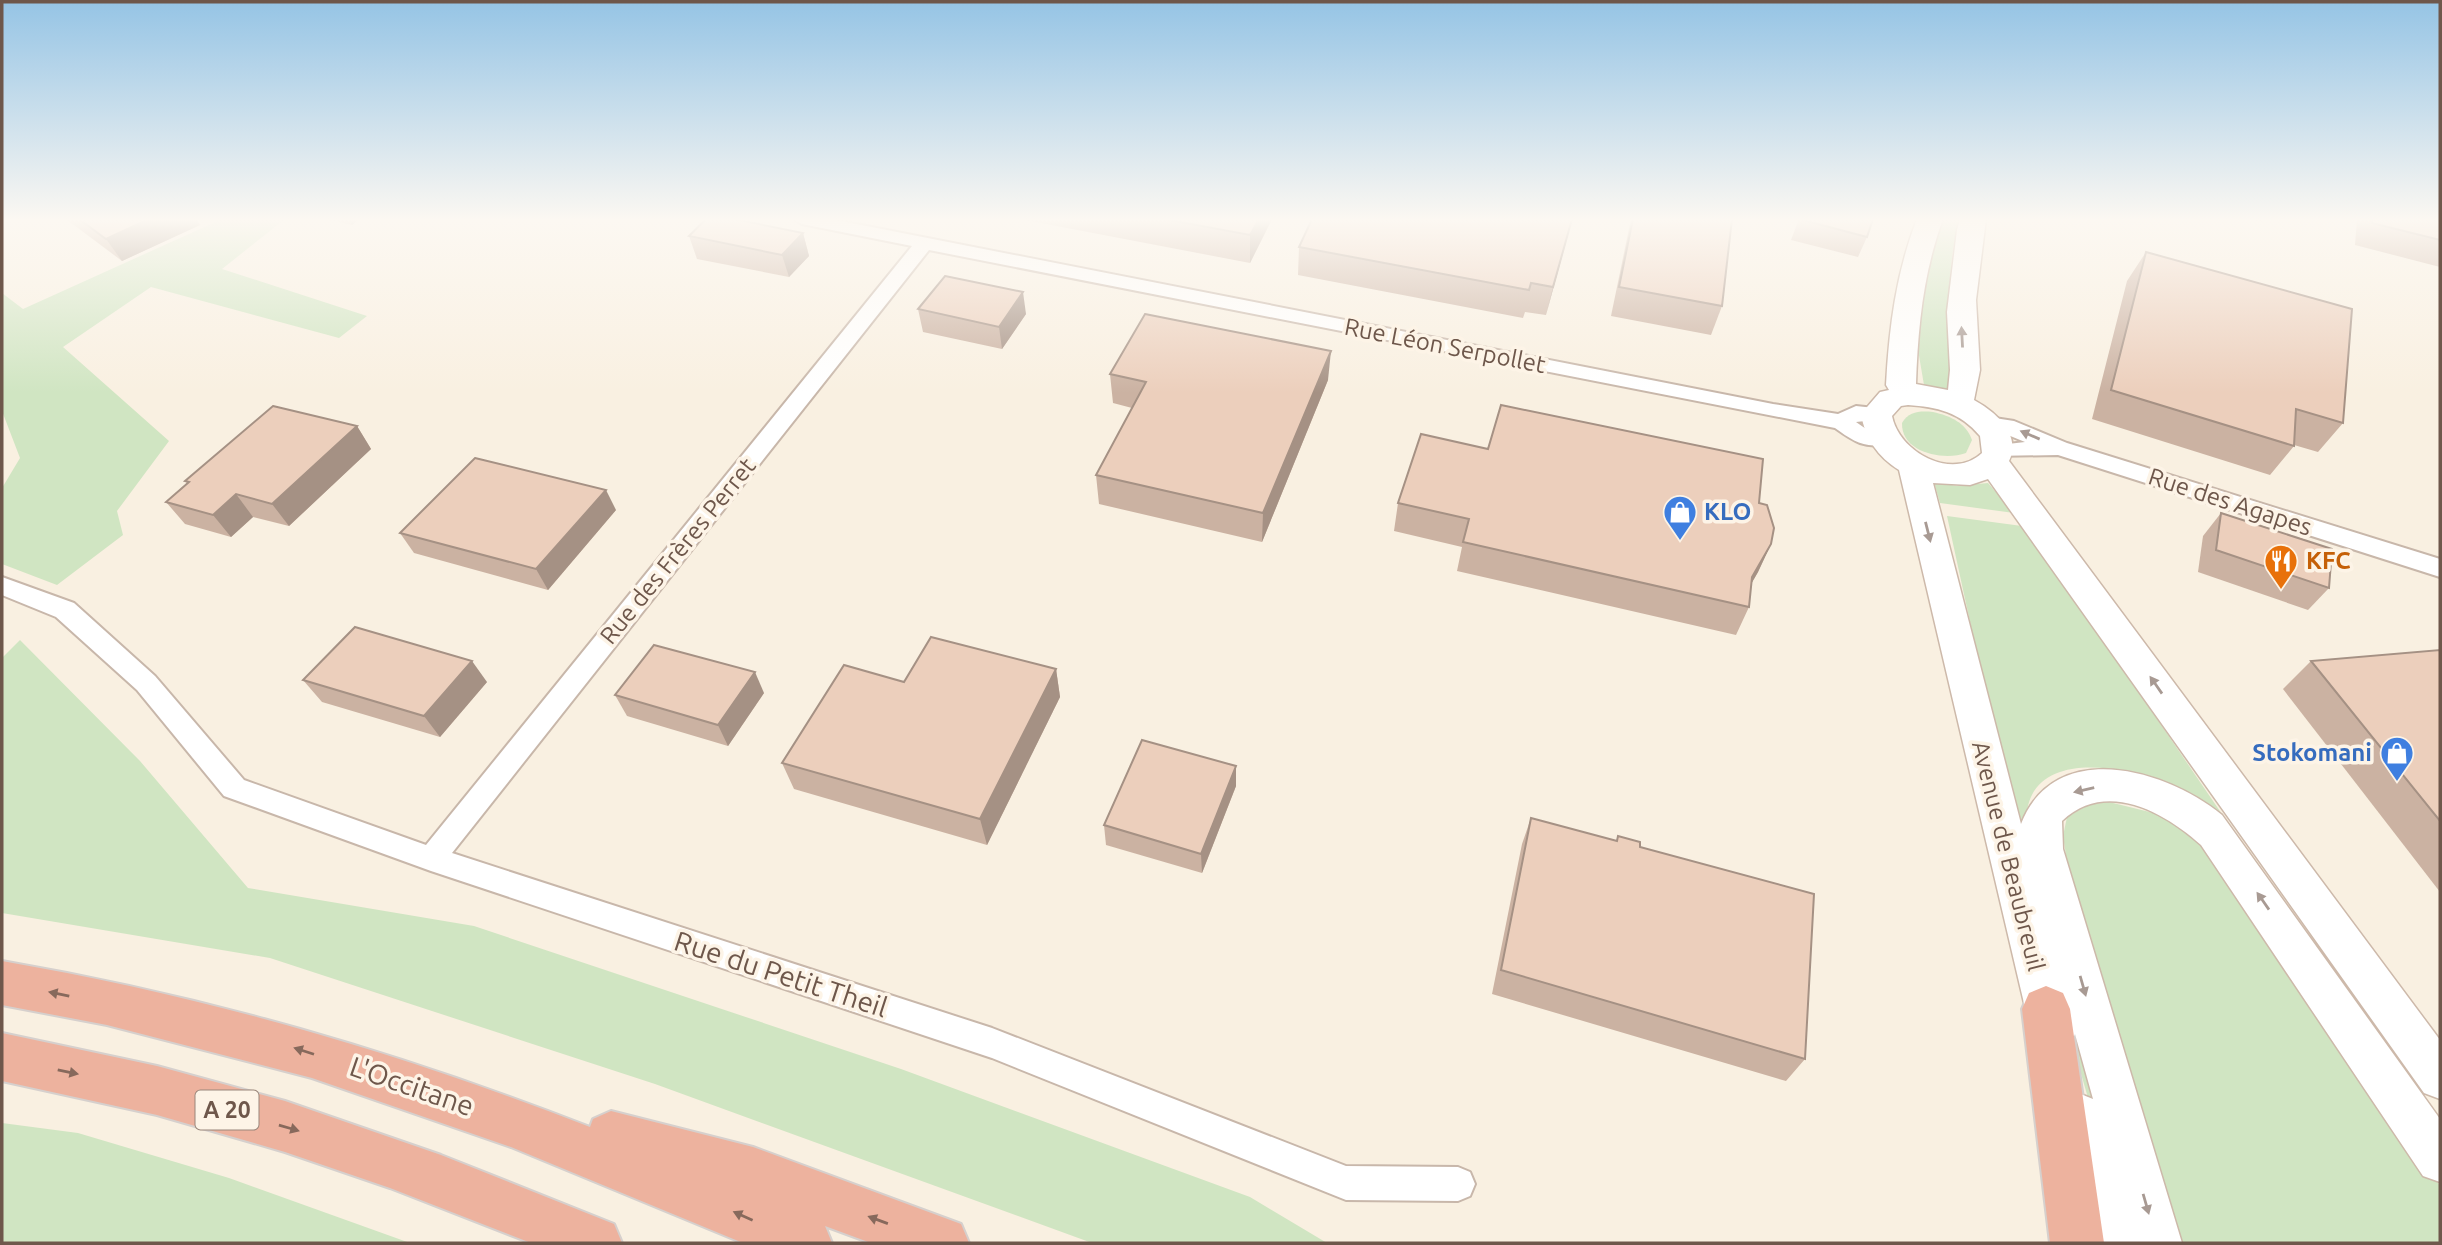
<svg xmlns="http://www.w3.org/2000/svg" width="2442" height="1245" viewBox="0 0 2442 1245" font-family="Ubuntu,sans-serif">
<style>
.green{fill:#d0e5c2}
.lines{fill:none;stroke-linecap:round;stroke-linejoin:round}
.minor-casing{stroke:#c8b7aa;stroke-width:4}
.secondary-casing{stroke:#cdb9aa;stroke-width:3}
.motorway-casing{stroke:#d6d0cd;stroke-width:4}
.minor{fill:#fff;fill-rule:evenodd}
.secondary{fill:#fff;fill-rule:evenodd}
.motorway{fill:#edb29e;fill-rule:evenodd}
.wall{fill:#cbb2a2}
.shaded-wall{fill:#a59184}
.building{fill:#eccfbc;stroke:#a59184;stroke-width:2}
.oneway{fill:#a89a93}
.oneway2{fill:#87695c}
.labels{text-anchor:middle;stroke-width:7;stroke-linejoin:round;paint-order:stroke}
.shield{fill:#fdf4e7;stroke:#99867a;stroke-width:2}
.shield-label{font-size:23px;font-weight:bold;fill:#6e574b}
.street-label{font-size:24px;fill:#6e574b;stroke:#fdf4e7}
.shop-label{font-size:24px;font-weight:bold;fill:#366cbe;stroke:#fdf4e7;text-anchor:start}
.food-label{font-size:24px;font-weight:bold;fill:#c56008;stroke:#fdf4e7;text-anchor:start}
.near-street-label{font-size:28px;fill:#6e574b;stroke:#fdf4e7}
</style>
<rect width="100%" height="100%" fill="#f9f0e1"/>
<g class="green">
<polygon points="222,219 285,219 222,269 367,316 339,338 151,287 63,347 169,441 117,511 123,535 57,585 2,564 2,488 20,458 2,411 2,293 23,309"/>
<path d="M1940,219H1961C1943,265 1951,342 1954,391L1924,385L1916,338L1921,264Z"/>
<path d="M1933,412C1951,416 1966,423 1972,440L1966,453C1944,461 1901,453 1902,423C1909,411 1920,411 1933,412Z"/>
<polygon points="1934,482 1957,486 1988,483 2014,513 1940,503"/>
<path d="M1947,516L2022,526L2074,597L2414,1096L2206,806C2162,769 2016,732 2027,831L2144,1243H2133C2054,1005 2000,761 1947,516Z"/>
<polygon points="20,640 140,761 248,888 474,926 901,1069 1250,1197 1327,1243 1092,1243 655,1084 270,958 2,913 2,658"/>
<polygon points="2109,802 2166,816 2187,830 2233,877 2440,1186 2440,1243 2179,1243 2068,868 2063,836 2067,817 2088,805"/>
<polygon points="2,1123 78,1133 229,1178 410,1243 2,1243"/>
</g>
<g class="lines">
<defs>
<g id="minor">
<path d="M793,219H831L1773,404L1838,414L1856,406L1884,409L1887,414L1884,419L1856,422L1869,431L1889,433L1892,438L1889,443C1866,450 1853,441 1835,428L929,250L452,853L992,1028L1346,1166L1458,1167L1470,1172L1475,1184L1470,1196L1458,1201L1346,1200L992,1058L431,871L224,796L137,690L56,617L2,595V577L74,603L155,676L244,780L426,845L912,246L802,224Z"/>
<polygon points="1988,417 2014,421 2067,443 2440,559 2440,577 2058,455 1991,456 1988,451 1991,446 2025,442 2003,433 1980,429 1977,424 1980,419"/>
</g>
<path id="secondary" d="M1917,219H1943C1923,273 1918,327 1916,384L1948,390L1950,370L1947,312L1957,230L1960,219H1986L1976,300L1980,370L1974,400C1996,412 2022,435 2009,461L2440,1040V1099L2424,1093L1988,479L1970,485L1933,483L2021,824C2055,737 2166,769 2222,815L2440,1119V1182L2423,1176L2201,845C2164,812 2106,779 2062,821L2063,849L2182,1243H2093L2055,1116L2062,1100L2078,1093L2093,1099L2075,1034L2069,1048L2053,1054L2037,1048L2031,1033L1899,470C1878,457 1865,438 1861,414L1880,392L1889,390L1886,385C1889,328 1896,273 1917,219ZM1908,405C1937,407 1960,412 1980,436L1982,453C1952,481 1899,452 1892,416L1901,406Z"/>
<g id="motorway">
<path d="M2,961C209,997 394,1051 590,1127L593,1119L611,1111L753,1147L961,1224L969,1243H871L825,1226L832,1243H743L511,1147L312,1078L107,1025L2,1005Z"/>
<polygon points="2046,986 2063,993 2070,1009 2104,1243 2050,1243 2022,1009 2029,993"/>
<polygon points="2,1033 157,1066 285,1101 441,1155 614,1224 622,1243 531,1243 390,1188 285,1152 157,1115 2,1081"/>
</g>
</defs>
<use href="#minor" class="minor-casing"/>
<use href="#secondary" class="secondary-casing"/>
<use href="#motorway" class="motorway-casing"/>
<use href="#minor" class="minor"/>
<use href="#secondary" class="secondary"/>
<use href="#motorway" class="motorway"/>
</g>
<g class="wall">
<polygon points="66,219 196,219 200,225 122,261"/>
<polygon points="326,219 359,219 352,225"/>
<polygon points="1020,219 1272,219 1250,263"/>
<polygon points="1312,219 1572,219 1546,315 1525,312 1523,318 1298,275 1299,247"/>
<polygon points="1631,219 1732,219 1722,306 1711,335 1611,316"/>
<polygon points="1799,219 1867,237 1858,257 1791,240"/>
<polygon points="2251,219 2265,219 2263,222"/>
<polygon points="2357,219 2440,219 2440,267 2355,245"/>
<polygon points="803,233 809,256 789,277 697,259 689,236"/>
<polygon points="2146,252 2343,423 2318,452 2294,445 2294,446 2270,475 2092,419 2127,281"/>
<polygon points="918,309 1026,314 1002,349 923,332"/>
<polygon points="1110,374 1328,380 1262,542 1099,504 1096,475 1132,408 1113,403"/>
<polygon points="357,426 371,449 289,526 253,517 231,537 185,524 166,502 187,483 185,481"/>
<polygon points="1488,449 1759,503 1771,544 1758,572 1751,584 1749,607 1736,635 1457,571 1462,547 1394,531 1398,503"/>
<polygon points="616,510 548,590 414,553 400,533"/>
<polygon points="2221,513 2329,588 2308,610 2198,572 2203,536"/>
<polygon points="2440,650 2440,892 2283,689 2311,661"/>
<polygon points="1056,669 1060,697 987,845 794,789 782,763 904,682"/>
<polygon points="303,680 487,682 440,737 322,702"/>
<polygon points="764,693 728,746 627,716 615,695"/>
<polygon points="1236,766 1236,786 1202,873 1106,845 1104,825"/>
<polygon points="1531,818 1616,841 1618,836 1640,847 1805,1059 1786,1081 1492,994 1522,844"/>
</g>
<g class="shaded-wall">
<polygon points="149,219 196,219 200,225 122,261 106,239"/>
<polygon points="349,219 359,219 352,225"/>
<polygon points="1259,219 1272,219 1250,263 1250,235"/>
<polygon points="1572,219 1569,231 1546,315 1553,287"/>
<polygon points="803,233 809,256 789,277 782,255"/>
<polygon points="1023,292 1026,314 1002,349 999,327"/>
<polygon points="1331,351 1328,380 1262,542 1263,513"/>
<polygon points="357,426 371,449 289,526 272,504"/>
<polygon points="606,490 616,510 548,590 536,569"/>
<polygon points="236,494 253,517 231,537 213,515"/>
<polygon points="1771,544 1758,572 1739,605 1752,577"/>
<polygon points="472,661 487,682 440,737 424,716"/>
<polygon points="1056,669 1060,697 987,845 980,819"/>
<polygon points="755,672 764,693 728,746 718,725"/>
<polygon points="1236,766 1236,786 1202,873 1201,854"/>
</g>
<g class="building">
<polygon points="79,219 149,219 106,239"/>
<polygon points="706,219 734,219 803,233 782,255 689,236"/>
<polygon points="1164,219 1259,219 1250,235"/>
<polygon points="1312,219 1572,219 1553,287 1531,283 1529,290 1299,247"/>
<polygon points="1633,219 1732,219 1722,306 1619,287"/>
<polygon points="1799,219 1873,219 1867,237"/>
<polygon points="2372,219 2440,219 2440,240 2372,223"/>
<polygon points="2146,252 2352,309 2343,423 2296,409 2294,446 2111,390"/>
<polygon points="945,276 1023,292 999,327 918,309"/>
<polygon points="1145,314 1331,351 1263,513 1096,475 1146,382 1110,374"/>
<polygon points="1501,405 1763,459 1759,503 1767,505 1774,528 1771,544 1752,577 1749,607 1463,542 1469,519 1398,503 1421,434 1488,449"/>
<polygon points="273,406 357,426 272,504 236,494 213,515 166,502 189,482 185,481"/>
<polygon points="475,458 606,490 536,569 400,533"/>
<polygon points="2221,513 2332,549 2329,588 2216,550"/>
<polygon points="355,627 472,661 424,716 303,680"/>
<polygon points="931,637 1056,669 980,819 782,763 844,665 904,682"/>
<polygon points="654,645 755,672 718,725 615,695"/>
<polygon points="2440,650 2440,821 2311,661"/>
<polygon points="1142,740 1236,766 1201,854 1104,825"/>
<polygon points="1531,818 1617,841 1618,836 1640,842 1640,847 1814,894 1805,1059 1501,970"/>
</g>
<defs><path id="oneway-solid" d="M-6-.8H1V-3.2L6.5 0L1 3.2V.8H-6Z" transform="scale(1.75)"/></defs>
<g class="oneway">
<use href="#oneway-solid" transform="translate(1962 337) rotate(-93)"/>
<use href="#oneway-solid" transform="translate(2030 435) rotate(-157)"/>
<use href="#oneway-solid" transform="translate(1928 532) rotate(76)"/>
<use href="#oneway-solid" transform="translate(2156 685) rotate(-125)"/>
<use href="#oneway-solid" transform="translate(2084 790) rotate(167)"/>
<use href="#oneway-solid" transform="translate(2263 901) rotate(-125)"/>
<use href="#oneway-solid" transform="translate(2083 986) rotate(74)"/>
<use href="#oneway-solid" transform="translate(2146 1204) rotate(74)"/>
</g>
<g class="oneway2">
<use href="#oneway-solid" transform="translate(59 994) rotate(-168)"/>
<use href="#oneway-solid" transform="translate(304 1051) rotate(-162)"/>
<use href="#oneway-solid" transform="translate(68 1072) rotate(12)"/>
<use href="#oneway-solid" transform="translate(289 1128) rotate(16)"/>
<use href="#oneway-solid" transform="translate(743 1216) rotate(-156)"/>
<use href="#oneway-solid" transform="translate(878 1220) rotate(-160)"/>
</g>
<linearGradient id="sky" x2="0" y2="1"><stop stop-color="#95c4e5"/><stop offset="0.56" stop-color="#fcf8f2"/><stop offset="1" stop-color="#fcf8f2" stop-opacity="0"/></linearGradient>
<rect width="2442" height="393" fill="url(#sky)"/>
<defs>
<symbol id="shop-pin" viewBox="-11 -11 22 30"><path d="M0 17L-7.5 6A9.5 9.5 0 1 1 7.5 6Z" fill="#3f7fe0" stroke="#fdf4e7"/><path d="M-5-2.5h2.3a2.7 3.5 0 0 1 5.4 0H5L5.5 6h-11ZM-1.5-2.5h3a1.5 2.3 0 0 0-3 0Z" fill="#fff"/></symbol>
<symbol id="restaurant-pin" viewBox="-11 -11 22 30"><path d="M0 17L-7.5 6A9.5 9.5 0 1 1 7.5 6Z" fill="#e8710a" stroke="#fdf4e7"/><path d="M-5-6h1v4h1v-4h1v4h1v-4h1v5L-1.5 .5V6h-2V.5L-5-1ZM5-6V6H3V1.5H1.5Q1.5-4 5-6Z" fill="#fff"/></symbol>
</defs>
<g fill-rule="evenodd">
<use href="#shop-pin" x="1661" y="493" width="38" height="52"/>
<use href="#restaurant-pin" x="2262" y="542" width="38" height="52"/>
<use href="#shop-pin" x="2378" y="734" width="38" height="52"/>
</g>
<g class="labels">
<rect class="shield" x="195.5" y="1090.5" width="63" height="39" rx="5"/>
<g class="shield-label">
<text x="227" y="1118">A 20</text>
</g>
<g class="street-label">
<text transform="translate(1445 346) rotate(11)" y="8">Rue Léon Serpollet</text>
<text transform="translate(2230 502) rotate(18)" y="8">Rue des Agapes</text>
<text transform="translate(678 551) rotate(-51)" y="8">Rue des Frères Perret</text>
<text transform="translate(2008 856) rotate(76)" y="8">Avenue de Beaubreuil</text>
</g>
<g class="shop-label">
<text x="1704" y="520">KLO</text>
<text x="2372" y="761" text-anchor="end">Stokomani</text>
</g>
<g class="food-label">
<text x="2306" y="569">KFC</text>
</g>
<g class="near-street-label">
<text transform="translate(781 974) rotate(18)" y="10">Rue du Petit Theil</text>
<text transform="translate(412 1086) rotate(19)" y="10">L'Occitane</text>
</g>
</g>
<rect width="2442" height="1245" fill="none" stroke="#6e574b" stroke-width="7"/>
</svg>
